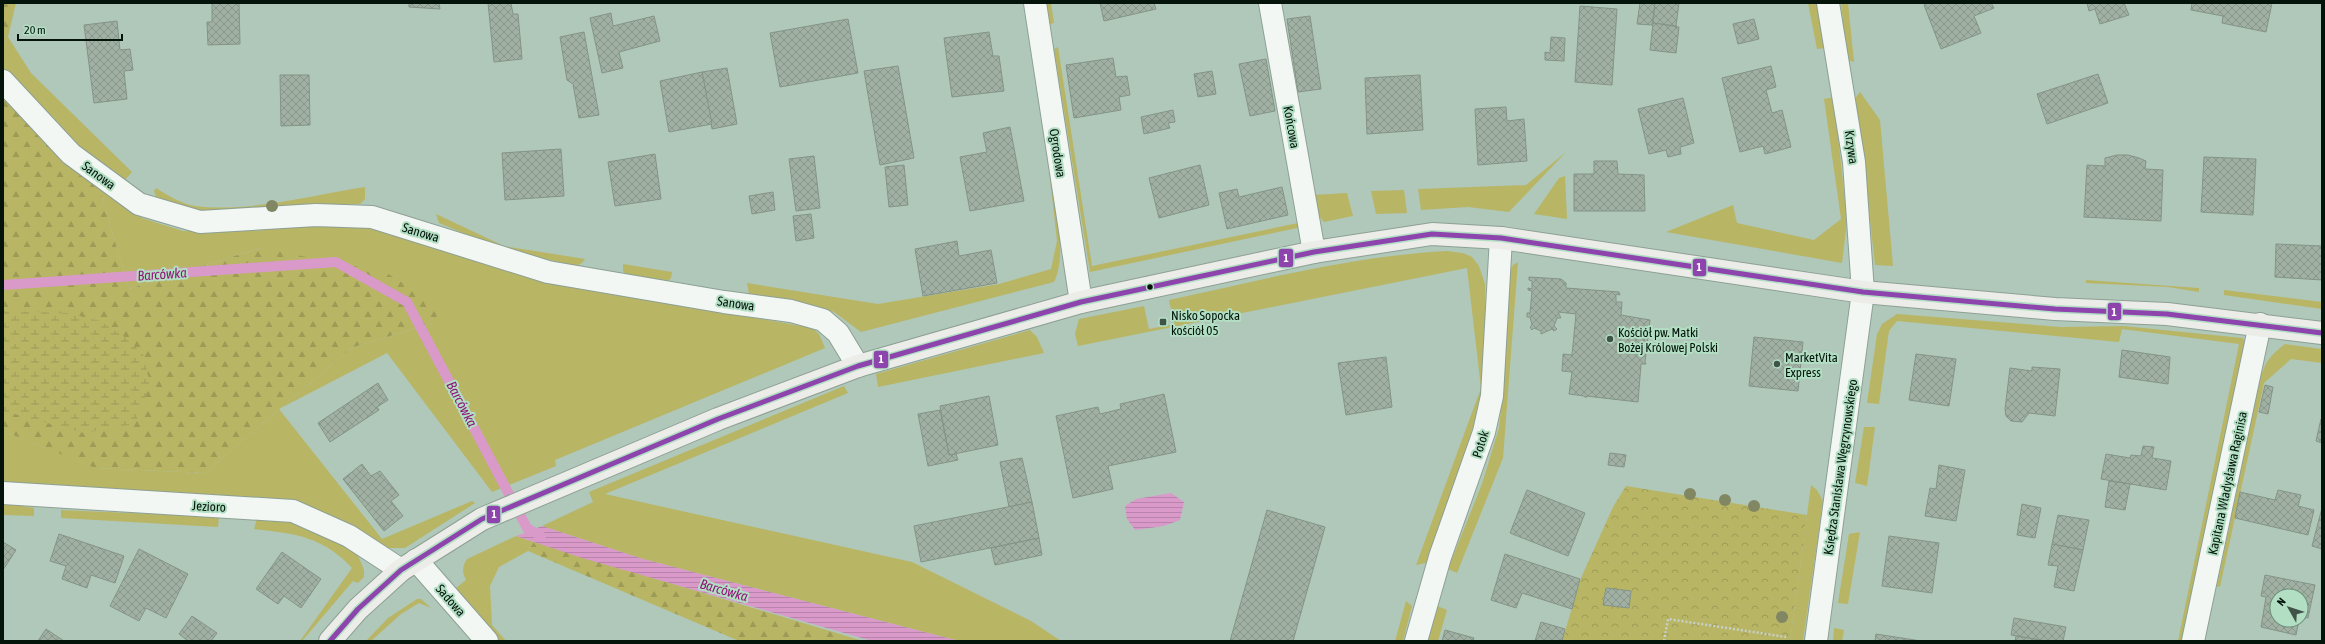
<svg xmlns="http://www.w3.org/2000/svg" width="2325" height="644" viewBox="0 0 2325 644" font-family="'Asap Condensed',sans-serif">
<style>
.grass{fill:#b8b565}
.forest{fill:url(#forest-firs)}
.wetland{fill:url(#wetland-marsh)}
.park{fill:url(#park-crowns)}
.water{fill:url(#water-rules)}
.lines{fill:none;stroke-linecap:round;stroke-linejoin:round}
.stream{stroke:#d99aca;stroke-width:10}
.building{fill:url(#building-cross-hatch);stroke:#849486}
.street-casing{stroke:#8da094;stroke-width:24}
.secondary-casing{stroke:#8da094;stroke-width:24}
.path{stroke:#c8d0cb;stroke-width:2.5;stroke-dasharray:2 2;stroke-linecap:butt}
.street{stroke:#f3f7f4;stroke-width:22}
.secondary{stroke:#ecece9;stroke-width:22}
.bus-1-casing{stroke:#b2dfc3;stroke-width:8}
.bus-1{stroke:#8e44ad;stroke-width:5}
.tree{fill:#828763}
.bus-dot{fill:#04140b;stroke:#b2dfc3;stroke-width:1.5}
.poi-dot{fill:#405348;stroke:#b2dfc3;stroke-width:1.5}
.labels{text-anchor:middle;stroke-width:4;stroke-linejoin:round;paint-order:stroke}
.street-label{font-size:13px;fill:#04140b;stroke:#b2dfc3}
.poi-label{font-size:13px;fill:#04140b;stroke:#b2dfc3;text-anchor:start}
.water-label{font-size:14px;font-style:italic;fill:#90167a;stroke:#b2dfc3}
.line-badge{stroke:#b2dfc3;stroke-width:1.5}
.badge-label{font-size:11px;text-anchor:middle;font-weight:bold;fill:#fff}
</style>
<defs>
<pattern id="forest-firs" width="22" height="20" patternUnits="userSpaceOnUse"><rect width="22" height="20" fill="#b8b565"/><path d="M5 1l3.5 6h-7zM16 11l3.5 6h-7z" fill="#9d9b56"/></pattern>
<pattern id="wetland-marsh" width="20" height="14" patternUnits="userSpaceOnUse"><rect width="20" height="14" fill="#b8b565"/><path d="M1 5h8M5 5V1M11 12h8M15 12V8" fill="none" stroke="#9d9b56"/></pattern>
<pattern id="park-crowns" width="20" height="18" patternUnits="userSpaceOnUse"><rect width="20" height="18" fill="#b8b565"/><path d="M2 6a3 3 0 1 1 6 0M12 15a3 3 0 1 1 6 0" fill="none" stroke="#9d9b56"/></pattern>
<pattern id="water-rules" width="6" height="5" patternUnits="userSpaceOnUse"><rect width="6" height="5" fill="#d99aca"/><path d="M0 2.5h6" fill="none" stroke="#b984ac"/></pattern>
<pattern id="building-cross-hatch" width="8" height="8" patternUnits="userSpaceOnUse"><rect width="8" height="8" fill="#a0b0a3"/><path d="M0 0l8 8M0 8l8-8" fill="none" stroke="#88968b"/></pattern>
</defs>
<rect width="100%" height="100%" fill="#b0c8b9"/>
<g class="grass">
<polygon points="1045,3 1051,3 1054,23 1050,24"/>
<polygon points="1808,3 1818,3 1825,48 1817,49"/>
<polygon points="1841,3 1848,3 1854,62 1847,60"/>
<polygon points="8,37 31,73 132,172 124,181 98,164 53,123 16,84 3,67 3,43"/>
<polygon points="1058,47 1092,266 1298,223 1302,227 1090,272 1054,49"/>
<polygon points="1860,92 1880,120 1893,266 1875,265 1865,175 1853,101"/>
<polygon points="1834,97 1847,221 1842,263 1666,232 1733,205 1737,223 1814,240 1841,219 1824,99"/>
<path d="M1044,126C1049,164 1071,250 1054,282L861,332L834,312L819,307L749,294L747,283L878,304L999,284L1051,269L1057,241Z"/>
<polygon points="1566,152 1509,212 1468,207 1421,210 1418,189 1526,185"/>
<polygon points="1565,176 1567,219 1534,214 1559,178"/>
<polygon points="99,187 142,218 183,231 255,231 330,222 378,226 706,309 812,328 819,334 825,348 555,460 556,466 492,492 387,353 279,409 382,539 472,501 475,503 405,548 389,548 352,527 3,485 3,431 96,468 205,473 351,348 435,322 260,248 129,289"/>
<path d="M365,187V199L360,204H309L263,210L191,212L157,199L154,191L156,188C167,195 182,204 195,206C247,213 313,195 365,187Z"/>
<polygon points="1404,190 1407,213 1376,214 1371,191"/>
<polygon points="1347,193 1353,216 1324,222 1318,215 1312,195"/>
<polygon points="436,214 504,246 585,259 582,263 576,266 499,248 439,223"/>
<path d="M1447,251L1463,253L1472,257L1479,266L1485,284V362L1480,402L1458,479L1426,563L1416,565L1481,388L1467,268L1078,346L1075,334L1079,319L1144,306L1149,329L1174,324L1169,300C1261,280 1353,256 1447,251Z"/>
<polygon points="1518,262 1503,458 1457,573 1448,569 1482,484 1499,428 1505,371 1508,276 1513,265"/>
<polygon points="623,264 672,272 671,278 666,283 627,275 623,271"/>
<polygon points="2086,280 2199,288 2199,292 2168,287 2086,283"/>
<polygon points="2224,290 2322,302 2322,309 2224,295"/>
<polygon points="1897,314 2061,327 2123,326 2243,338 2245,344 2185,641 2178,641 2239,344 2122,329 2119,342 1897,321 1889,331 1879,404 1867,403 1877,334 1882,324"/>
<polygon points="1030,330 1037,337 1044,353 878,387 876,374"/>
<path d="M2285,344L2322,349V363L2291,359L2264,383L2220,587L2217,586L2259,384C2264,364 2268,357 2285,344Z"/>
<polygon points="844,386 848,393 605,494 912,562 1031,621 1061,641 959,641 643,559 542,526 593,502 589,492"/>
<polygon points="1864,427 1875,427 1867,486 1855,483"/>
<polygon points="1811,485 1817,490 1823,501 1803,641 1790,641"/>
<polygon points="3,503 34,508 34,516 3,515"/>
<polygon points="61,510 219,517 218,527 61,518"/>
<path d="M257,518L288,520L317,529L357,553L364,570V577L358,583L353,581L302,641H300L352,568C322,536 296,534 254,529Z"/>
<polygon points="1860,532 1848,604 1838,603 1849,534"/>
<path d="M516,536L534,542L528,551L499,567L490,586L492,625L506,641H497L468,607L456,588L466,580C462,573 462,566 467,559Z"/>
<polygon points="417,599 421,599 431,608 419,603 401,614 371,641 366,641 388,618"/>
<polygon points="1406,601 1412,606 1403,641 1395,641"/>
<polygon points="1437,606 1447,610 1438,641 1428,641"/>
<polygon points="1834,628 1844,630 1842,641 1833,641"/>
</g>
<g class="forest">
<polygon points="3,3 16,3 8,37 3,43"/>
<polygon points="3,98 54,150 99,187 129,289 260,248 385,272 440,306 435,322 351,348 205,473 95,468 3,431"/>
<polygon points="534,542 863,641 739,641 528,551"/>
</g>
<polygon class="wetland" points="3,311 67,313 100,321 122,335 143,354 150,384 135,424 84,433 3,411"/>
<polygon class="park" points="1626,486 1807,515 1790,641 1562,641 1581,578 1613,507"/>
<g class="water">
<polygon points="1171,493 1184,502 1180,520 1164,526 1135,530 1127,519 1125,506 1136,499"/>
<polygon points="542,526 643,559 959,641 872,641 582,558 516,536"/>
</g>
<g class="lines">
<polyline class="stream" points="3,285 336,262 407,302 527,528 541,536"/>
</g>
<g class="building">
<polygon points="212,3 239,3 240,44 208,45 207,22 212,22"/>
<polygon points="409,3 439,3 440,9 409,7"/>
<polygon points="488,3 511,3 513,14 518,14 522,59 494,62"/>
<polygon points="1100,3 1154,3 1156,9 1104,21"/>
<polygon points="1640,3 1655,3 1652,25 1637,24"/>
<polygon points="1655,3 1679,3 1676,26 1653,23"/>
<polygon points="1928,3 1991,3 1994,8 1974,16 1981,33 1941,49 1924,5"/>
<polygon points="2087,3 2124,3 2129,15 2100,24 2095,9 2089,11"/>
<polygon points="2192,3 2272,3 2266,32 2222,23 2223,16 2191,10"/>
<polygon points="1580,6 1617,9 1612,85 1575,82"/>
<polygon points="611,13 613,26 654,16 660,41 619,52 623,68 602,73 590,18"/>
<polygon points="1310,16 1321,89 1298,92 1287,19"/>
<polygon points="848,19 858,73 780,87 770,33"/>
<polygon points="1754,19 1759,39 1738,44 1733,24"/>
<polygon points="117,21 120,50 130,49 133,70 124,71 127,99 94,103 84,25"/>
<polygon points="1653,23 1679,27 1676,53 1650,50"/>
<polygon points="584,32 599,115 579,118 573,84 567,80 560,37"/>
<polygon points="989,32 993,56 999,56 1004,91 952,97 944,38"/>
<polygon points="1551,37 1565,38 1564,61 1545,60 1545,52 1550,53"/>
<polygon points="1113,58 1116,77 1127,76 1130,95 1119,97 1121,110 1074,118 1066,65"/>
<polygon points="1266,59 1275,111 1250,116 1239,64"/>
<polygon points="898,66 914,158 880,165 864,71"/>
<polygon points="1771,66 1776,87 1766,90 1772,113 1782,110 1791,147 1765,154 1763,146 1740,152 1722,78"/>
<polygon points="727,68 737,124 712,129 702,72"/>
<polygon points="1212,71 1216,94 1198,97 1194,74"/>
<polygon points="702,72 712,124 669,132 660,81"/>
<polygon points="2098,74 2108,103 2047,124 2037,94"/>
<polygon points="280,75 309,75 310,125 281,126"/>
<polygon points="1420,75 1423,130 1367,134 1365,78"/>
<polygon points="1683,98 1694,143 1680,147 1681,154 1668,157 1666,150 1649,154 1638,109"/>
<polygon points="1506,107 1507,121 1524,119 1527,161 1478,165 1475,109"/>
<polygon points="1173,110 1175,122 1168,123 1170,128 1144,134 1141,117"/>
<polygon points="1010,127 1024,201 970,211 960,157 987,152 983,133"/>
<polygon points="561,149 564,196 505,200 502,153"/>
<polygon points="655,154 661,199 615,206 608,162"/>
<polygon points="2117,155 2128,155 2139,158 2146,161 2145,169 2163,170 2161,221 2084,217 2087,165 2105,166 2105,158"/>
<polygon points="814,156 820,208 796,211 789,159"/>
<polygon points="2204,157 2256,159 2253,215 2201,212"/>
<polygon points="1594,161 1617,161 1618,174 1644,175 1645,211 1574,211 1574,174 1594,174"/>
<polygon points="904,165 908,205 889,207 885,167"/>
<polygon points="1200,165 1209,205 1159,218 1149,178"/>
<polygon points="1282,187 1288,215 1227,229 1219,193 1237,189 1239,197"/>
<polygon points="773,192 775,210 752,214 749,196"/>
<polygon points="811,214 814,238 796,241 793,216"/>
<polygon points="957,241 959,256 991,250 997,283 923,296 915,249"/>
<polygon points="2276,244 2322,246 2322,280 2275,277"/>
<polygon points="1529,277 1561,279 1566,283 1566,288 1619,292 1620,295 1616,294 1616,302 1622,302 1621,315 1650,320 1645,362 1646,364 1641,364 1638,402 1586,396 1586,398 1584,396 1569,394 1572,372 1562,371 1563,357 1563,354 1572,355 1576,314 1558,312 1561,318 1557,318 1554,326 1557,329 1554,331 1552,329 1541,334 1541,331 1534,328 1532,330 1530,327 1532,325 1530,317 1527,317 1527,313 1530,313 1532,291 1528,290 1528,288 1532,289 1532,281 1529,280"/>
<polygon points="1754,337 1803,342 1798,391 1749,386"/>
<polygon points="2122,350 2170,357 2168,384 2119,377"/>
<polygon points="1916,354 1956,359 1949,406 1909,400"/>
<polygon points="1386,357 1392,407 1346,415 1338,363"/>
<polygon points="2032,367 2060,369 2055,416 2029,413 2022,422 2011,421 2006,416 2005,409 2010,368 2032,371"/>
<polygon points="378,383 388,400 377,407 379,410 330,442 318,423"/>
<polygon points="2265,385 2273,387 2268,414 2259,412"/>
<polygon points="1164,394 1176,452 1108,466 1113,489 1073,498 1056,416 1098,407 1100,414 1121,409 1120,404"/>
<polygon points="989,396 998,445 949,455 940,406"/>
<polygon points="940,410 949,455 956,454 958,460 928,466 918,414"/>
<polygon points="2321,419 2322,419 2322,443 2316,441"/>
<polygon points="2143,446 2154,447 2152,458 2171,461 2166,490 2101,479 2106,454 2130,458 2131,455 2141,456"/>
<polygon points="1610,453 1626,455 1624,467 1608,465"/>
<polygon points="1022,458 1032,502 1009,507 1000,462"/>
<polygon points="362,464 371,476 380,471 399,495 391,501 403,516 384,531 343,479"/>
<polygon points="1939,465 1965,470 1956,521 1925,516 1930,488 1936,489"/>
<polygon points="2109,481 2130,484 2125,510 2105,507"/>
<polygon points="1527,490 1585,513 1568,556 1510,533"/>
<polygon points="2278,490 2301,495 2298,506 2314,510 2308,535 2235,518 2240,492 2275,500"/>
<polygon points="1032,502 1039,538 921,562 914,526"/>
<polygon points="2022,504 2041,508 2035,538 2017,535"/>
<polygon points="2322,508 2322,549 2312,546"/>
<polygon points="1267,510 1325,527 1293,641 1230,641"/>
<polygon points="2058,515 2089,520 2083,550 2052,544"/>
<polygon points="59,534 124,556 115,583 91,575 87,588 62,579 66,566 50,561"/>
<polygon points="1889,536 1939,543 1932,593 1882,586"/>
<polygon points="1039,538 1042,555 995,565 991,548"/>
<polygon points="3,542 16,550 3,570"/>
<polygon points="2052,544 2083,550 2074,591 2054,587 2058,566 2048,565"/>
<polygon points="139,549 188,574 166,618 146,608 139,621 110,606"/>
<polygon points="282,552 321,579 301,608 284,596 278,604 256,589"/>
<polygon points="1505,554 1580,579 1572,609 1522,593 1516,608 1491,600"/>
<polygon points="2265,575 2315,585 2308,618 2301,617 2301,596 2277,596 2277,620 2299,620 2296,635 2261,627 2266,597 2261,596"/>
<polygon points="1606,588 1631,591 1629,608 1603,605"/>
<polygon points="192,616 217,633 211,641 188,641 179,634"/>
<polygon points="2014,618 2066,627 2063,641 2046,641 2011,635"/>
<polygon points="1541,622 1565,629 1562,641 1535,641"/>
<polygon points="46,629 64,641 38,641"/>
<polygon points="1445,630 1474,638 1473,641 1442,641"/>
<polygon points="1876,634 1921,641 1875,641"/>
<polygon points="2016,636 2046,641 2015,641"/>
</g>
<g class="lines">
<defs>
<g id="street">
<polyline points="1035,3 1081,302"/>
<polyline points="1270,3 1314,252"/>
<polyline points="3,81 71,154 139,204 200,222 316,215 372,217 548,272 724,302 791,311 823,320 838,333 858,366"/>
<polyline points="3,493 293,511 349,536 401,570"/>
<polyline points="416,560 487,641"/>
<polyline points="1416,641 1440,557 1484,432 1492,396 1501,238"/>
<polyline points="1816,641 1863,292 1854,162 1828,3"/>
<polyline points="2193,641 2260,324"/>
</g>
<polyline id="secondary" points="330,641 358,609 401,570 482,519 718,419 858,366 1081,302 1314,252 1432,234 1501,238 1863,292 2055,309 2167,314 2322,333"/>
</defs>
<use href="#street" class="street-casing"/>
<use href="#secondary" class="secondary-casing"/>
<polyline class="path" points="1664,641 1668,619 1786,637"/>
<use href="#street" class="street"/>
<use href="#secondary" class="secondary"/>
<defs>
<polyline id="bus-1" points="330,641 358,609 401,570 482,519 718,419 858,366 1081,302 1314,252 1432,234 1501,238 1863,292 2055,309 2167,314 2322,333"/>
</defs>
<use href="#bus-1" class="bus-1-casing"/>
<use href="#bus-1" class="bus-1"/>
</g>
<g class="tree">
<circle cx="272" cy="206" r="6"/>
<circle cx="1690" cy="494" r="6"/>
<circle cx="1725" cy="500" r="6"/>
<circle cx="1754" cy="506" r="6"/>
<circle cx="1782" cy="617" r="6"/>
</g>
<circle class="bus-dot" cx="1150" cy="287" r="3.5"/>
<g class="poi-dot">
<rect x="1159" y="318" width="8" height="8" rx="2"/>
<circle cx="1610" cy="339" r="4"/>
<circle cx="1777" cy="364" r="4"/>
</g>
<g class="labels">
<g class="street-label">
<text transform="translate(1292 127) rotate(80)" y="5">Końcowa</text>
<text transform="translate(1852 147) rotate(82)" y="5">Krzywa</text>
<text transform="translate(1058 153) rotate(81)" y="5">Ogrodowa</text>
<text transform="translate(99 175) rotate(36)" y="5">Sanowa</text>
<text transform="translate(421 232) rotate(17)" y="5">Sanowa</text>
<text transform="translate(736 303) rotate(8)" y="5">Sanowa</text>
<text transform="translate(1480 444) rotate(-73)" y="5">Potok</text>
<text transform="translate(1840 467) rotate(-82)" y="5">Księdza Stanisława Węgrzynowskiego</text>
<text transform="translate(2227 483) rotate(-78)" y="5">Kapitana Władysława Raginisa</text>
<text transform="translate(209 506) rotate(3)" y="5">Jezioro</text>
<text transform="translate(451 600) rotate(49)" y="5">Sadowa</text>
</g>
<g class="poi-label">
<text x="1171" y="320">Nisko Sopocka<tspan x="1171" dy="15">kościół 05</tspan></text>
<text x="1618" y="337">Kościół pw. Matki<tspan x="1618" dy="15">Bożej Królowej Polski</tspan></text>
<text x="1785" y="362">MarketVita<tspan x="1785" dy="15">Express</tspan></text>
</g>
<g class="water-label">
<text transform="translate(162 274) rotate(-4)" y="5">Barcówka</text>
<text transform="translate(462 404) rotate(62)" y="5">Barcówka</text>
<text transform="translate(724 590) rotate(16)" y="5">Barcówka</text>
</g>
</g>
<g class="line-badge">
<rect x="1278" y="248" width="16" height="20" rx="4" fill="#8e44ad"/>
<rect x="1692" y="258" width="15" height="19" rx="4" fill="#8e44ad"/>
<rect x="2107" y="302" width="15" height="19" rx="4" fill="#8e44ad"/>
<rect x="873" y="350" width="16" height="19" rx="4" fill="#8e44ad"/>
<rect x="486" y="505" width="15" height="19" rx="4" fill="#8e44ad"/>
</g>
<g class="badge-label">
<text x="1286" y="262">1</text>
<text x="1699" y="271">1</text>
<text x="2114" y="316">1</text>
<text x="881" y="363">1</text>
<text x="494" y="518">1</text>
</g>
<rect width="2325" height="644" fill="none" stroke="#04140b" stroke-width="8"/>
<g transform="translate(2289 608) rotate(309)"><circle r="19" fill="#b2dfc3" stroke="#6c8e79"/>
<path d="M0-3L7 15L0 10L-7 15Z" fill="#405348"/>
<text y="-6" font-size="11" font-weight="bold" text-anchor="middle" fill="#04140b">N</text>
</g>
<path d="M18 34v6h104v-6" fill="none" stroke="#04140b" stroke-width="2"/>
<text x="24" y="34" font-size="12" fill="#04140b" stroke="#b2dfc3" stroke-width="3" paint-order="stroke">20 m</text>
</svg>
